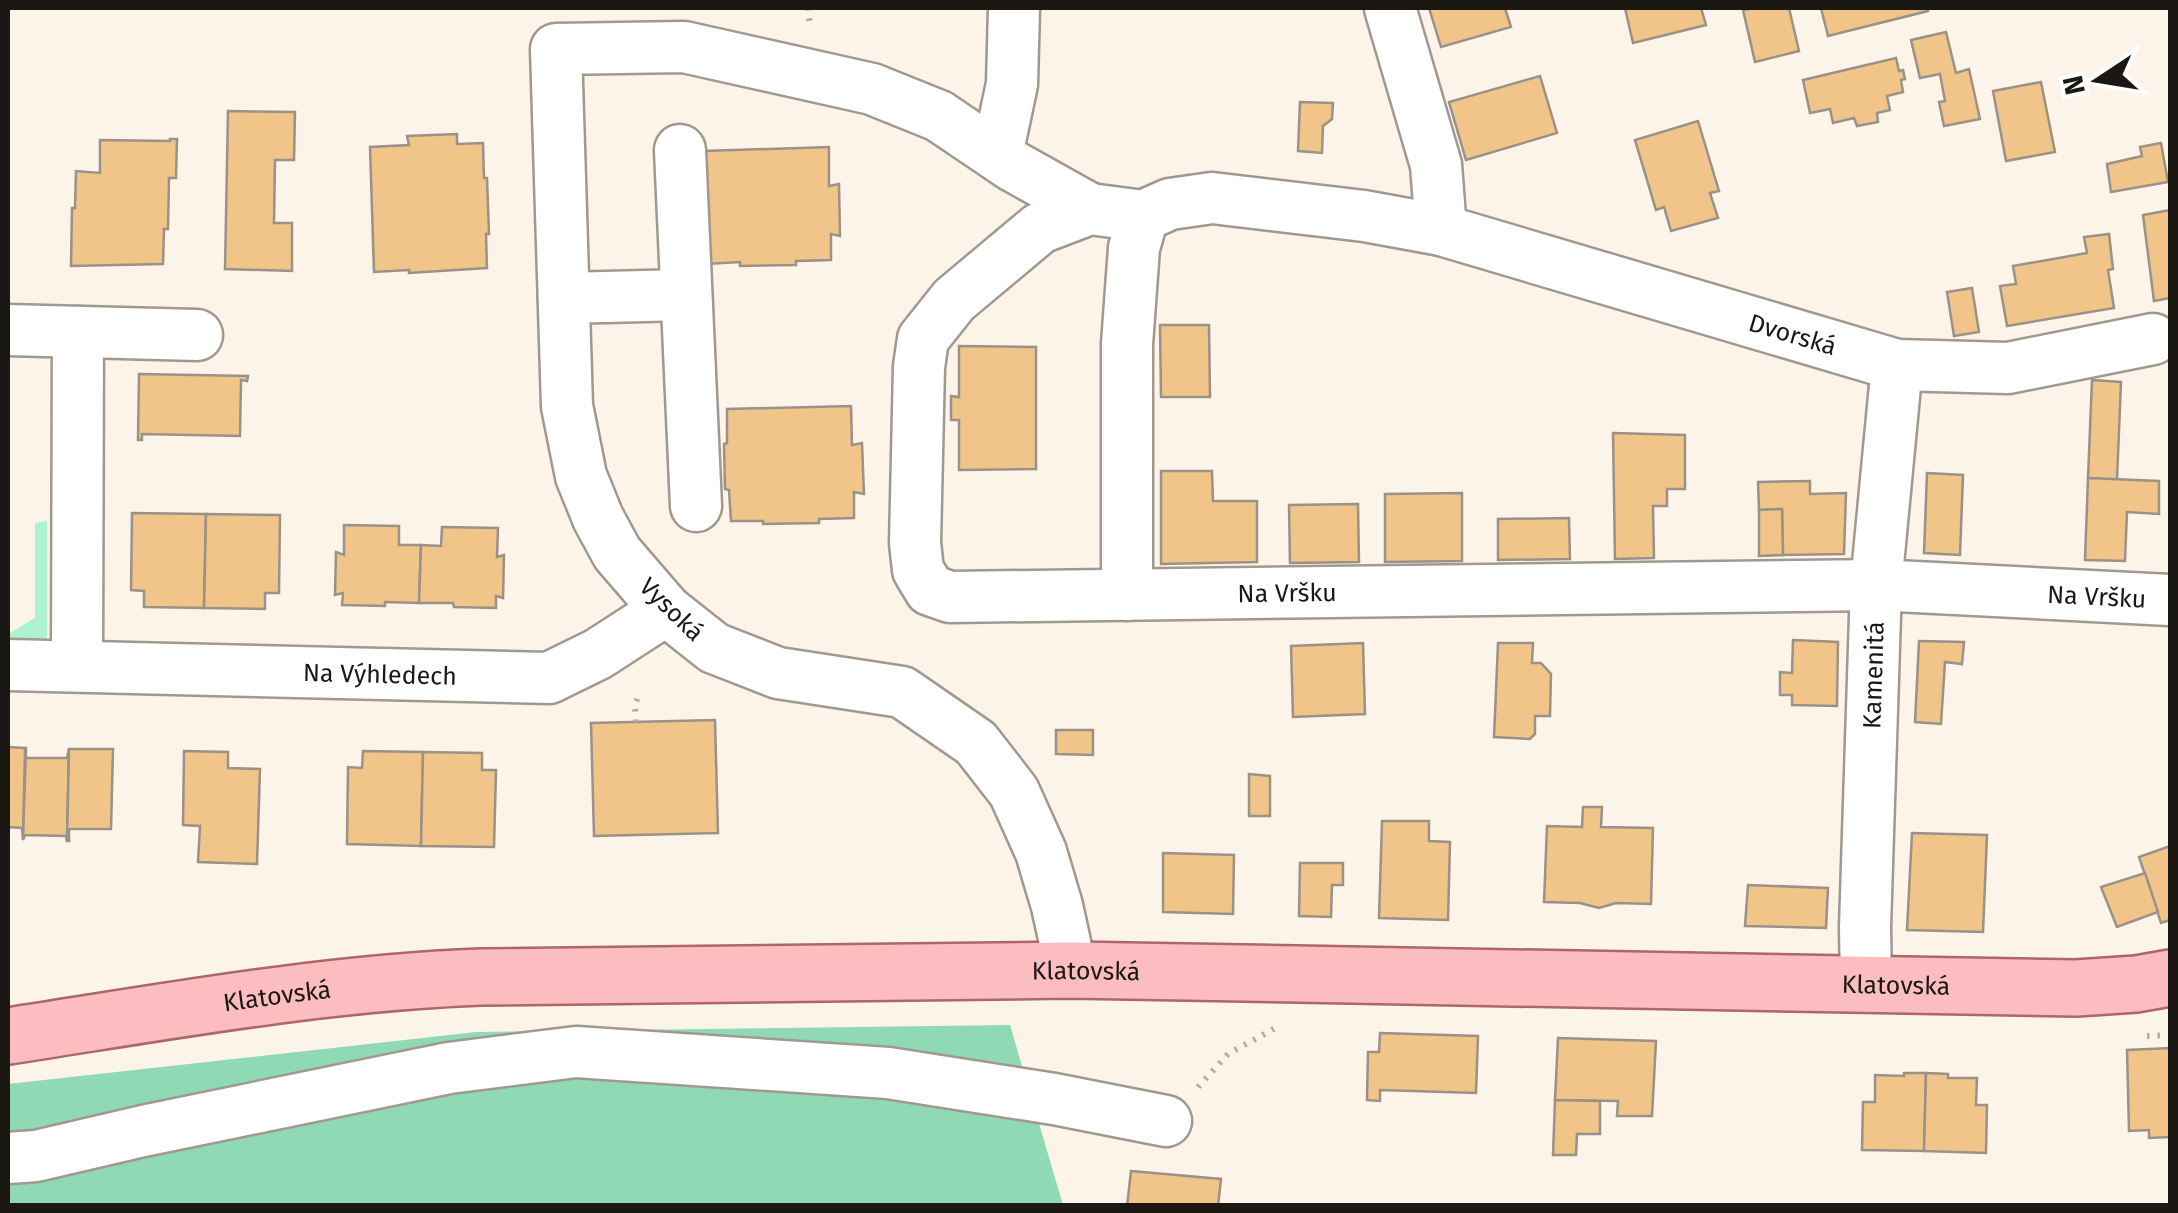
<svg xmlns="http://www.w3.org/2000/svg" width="2178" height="1213" viewBox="0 0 2178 1213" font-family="'Fira Sans',sans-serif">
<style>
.green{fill:#acf2cf}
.forest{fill:#8fdab5}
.building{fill:#f1c489;stroke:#9a9287;stroke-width:2.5}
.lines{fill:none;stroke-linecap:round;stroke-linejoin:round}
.minor-casing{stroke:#a1998f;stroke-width:55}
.major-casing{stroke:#ac6768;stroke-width:60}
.path{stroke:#b2aba2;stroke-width:6;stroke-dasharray:2.5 8;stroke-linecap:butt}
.minor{stroke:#fff;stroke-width:50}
.major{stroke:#fcbdc0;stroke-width:55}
.labels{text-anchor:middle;stroke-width:8;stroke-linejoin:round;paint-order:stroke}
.street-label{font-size:25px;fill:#1b1814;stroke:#fff}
</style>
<rect width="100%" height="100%" fill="#fdf4e9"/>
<polygon class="green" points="47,521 47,636 42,648 9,653 10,633 35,618 35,523"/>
<polygon class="forest" points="1010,1025 1063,1205 8,1205 8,1084 476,1032"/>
<g class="building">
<polygon points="1429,8 1505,8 1511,27 1441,47"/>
<polygon points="1625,8 1701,8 1706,25 1633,43"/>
<polygon points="1755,8 1789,8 1799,51 1755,62 1743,10"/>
<polygon points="1821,8 1927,8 1928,11 1828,36"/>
<polygon points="1946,32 1956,73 1969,69 1980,119 1944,126 1939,102 1945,101 1940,74 1920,78 1911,40"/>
<polygon points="1896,58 1899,71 1903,70 1905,79 1901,80 1903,92 1887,96 1890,110 1877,113 1878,122 1857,126 1854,118 1833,123 1830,109 1810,113 1803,80"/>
<polygon points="1540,76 1557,133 1466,160 1449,102"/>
<polygon points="2041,82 2055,152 2006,161 1993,91"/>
<polygon points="1300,102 1333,103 1332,119 1323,126 1322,153 1298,151"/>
<polygon points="228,111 295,112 294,160 275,160 274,223 292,223 292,271 225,269"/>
<polygon points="1698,121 1719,191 1710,193 1718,218 1671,231 1664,207 1656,210 1635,140"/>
<polygon points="457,134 457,144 483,143 484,178 487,178 489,234 486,234 487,268 409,273 409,270 374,272 370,147 409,145 407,136"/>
<polygon points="170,139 177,139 176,178 169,178 168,229 164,229 163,264 71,266 72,208 75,208 76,171 100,173 100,140 170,141"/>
<polygon points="2161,143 2168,182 2111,192 2107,164 2142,156 2140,147"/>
<polygon points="829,147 829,186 839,184 840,236 831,234 831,260 796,261 796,265 740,266 740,262 707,264 703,151"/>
<polygon points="2170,210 2170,298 2154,301 2143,215"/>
<polygon points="2109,234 2113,269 2108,270 2114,308 2007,326 2000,286 2016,284 2013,266 2087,253 2084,237"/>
<polygon points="1972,288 1979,332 1954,336 1947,292"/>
<polygon points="1160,325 1209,325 1210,397 1161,397"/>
<polygon points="959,346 1036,347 1036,469 959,470 959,420 951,420 951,396 959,397"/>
<polygon points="139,374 248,376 247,381 241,380 240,436 142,434 142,440 138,440"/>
<polygon points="2092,380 2121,382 2117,480 2088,478"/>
<polygon points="851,406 852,445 862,443 864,494 854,492 854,518 819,519 819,523 763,524 763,521 731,521 729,490 725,489 724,444 727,443 727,409"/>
<polygon points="1613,433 1685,435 1685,489 1667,489 1667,506 1653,506 1654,558 1615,559"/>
<polygon points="1161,471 1212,471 1213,501 1257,501 1257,562 1161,564"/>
<polygon points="1927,473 1963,475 1960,555 1924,553"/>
<polygon points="2088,478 2159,481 2159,514 2127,512 2125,561 2085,560"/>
<polygon points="1810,481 1810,494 1846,493 1844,554 1783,555 1782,509 1759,510 1758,482"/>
<polygon points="1462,493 1462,561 1385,562 1385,494"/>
<polygon points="1358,504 1359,562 1290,563 1289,505"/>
<polygon points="1782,509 1783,555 1759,556 1759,510"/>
<polygon points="132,513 206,514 204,608 144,607 144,591 131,590"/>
<polygon points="206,514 280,515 279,593 265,593 265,609 204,608"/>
<polygon points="1569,518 1570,559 1498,560 1498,519"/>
<polygon points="344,525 399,526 399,545 421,545 419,603 385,602 385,606 342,605 343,593 335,595 336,552 344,555"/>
<polygon points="442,527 498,528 497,557 504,555 503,598 496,596 496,608 454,607 453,603 419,603 421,545 441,546"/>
<polygon points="1793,640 1838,642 1837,706 1792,705 1792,695 1780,695 1780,672 1792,673"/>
<polygon points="1919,641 1964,642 1962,664 1945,662 1941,724 1915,722"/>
<polygon points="1363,643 1365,714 1293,717 1291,646"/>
<polygon points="1498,643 1533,643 1532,663 1541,663 1551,674 1550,716 1535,716 1535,734 1530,739 1494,737"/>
<polygon points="715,720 718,833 594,836 591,723"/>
<polygon points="1056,730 1093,730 1093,755 1056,754"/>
<polygon points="8,747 25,748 23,840 22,828 8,827"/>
<polygon points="26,747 26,758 67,758 69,749 67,841 66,836 25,835 23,840"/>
<polygon points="69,749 113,749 111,829 69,829 69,841 67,841"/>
<polygon points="184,751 228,752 228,768 260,769 257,864 198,862 200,826 183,825"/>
<polygon points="363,751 423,752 421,846 347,844 348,767 362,768"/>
<polygon points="423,752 482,753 482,770 496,770 494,847 421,846"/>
<polygon points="1249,774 1270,776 1270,816 1249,816"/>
<polygon points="1583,807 1602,807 1601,827 1653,828 1651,904 1616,903 1599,908 1580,903 1544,902 1547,826 1582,827"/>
<polygon points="1382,821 1429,821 1429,841 1450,842 1448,920 1379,918"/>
<polygon points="1912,833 1987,835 1983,932 1907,930"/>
<polygon points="2170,846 2170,920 2161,923 2139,857"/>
<polygon points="1163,853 1234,855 1233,914 1163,912"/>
<polygon points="1300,863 1343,863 1343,885 1332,885 1331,917 1299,916"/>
<polygon points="2145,873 2158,912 2117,927 2101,887"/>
<polygon points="1748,885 1828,888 1826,928 1745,926"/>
<polygon points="1380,1033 1478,1036 1476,1093 1380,1090 1380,1101 1367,1100 1368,1052 1379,1052"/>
<polygon points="1558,1038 1656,1041 1652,1116 1617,1116 1618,1101 1555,1100"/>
<polygon points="2170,1048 2170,1137 2149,1138 2149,1130 2129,1131 2127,1050"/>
<polygon points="1904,1073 1926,1073 1924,1151 1862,1150 1863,1102 1875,1102 1875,1075 1904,1076"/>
<polygon points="1926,1073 1948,1074 1948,1078 1977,1078 1976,1105 1987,1105 1986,1153 1924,1151"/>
<polygon points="1555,1100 1600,1101 1600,1134 1577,1134 1576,1155 1553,1155"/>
<polygon points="1131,1171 1221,1179 1218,1206 1127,1206"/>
</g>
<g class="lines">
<defs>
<g id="minor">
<polyline points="1390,8 1436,165 1441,230"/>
<polyline points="680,150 696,506"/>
<polyline points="997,155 1012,84 1014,8"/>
<path id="s1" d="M1143,216L1090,209L1040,228L954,300L923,339L919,367L915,543L918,570L930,590L950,597L1876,585L2170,600"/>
<path id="s2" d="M1143,216L1170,204L1212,198L1364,216L1441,230L1897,365L2008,368L2153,339"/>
<polyline points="564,298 686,295"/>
<polyline points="8,330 197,335"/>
<polyline points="1127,595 1127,344 1134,248 1143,216"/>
<path id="s3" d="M8,665L549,678L598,654L666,610"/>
<polyline points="77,665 78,332"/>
<polyline points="1071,970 1057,906 1041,852 1014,792 976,743 902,692 778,673 714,648 666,610 617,553 598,518 581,476 567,406 556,49 684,47 872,89 939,116 1013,166 1090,209"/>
<path id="s4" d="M1866,985L1865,927L1876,585L1897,365"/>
<polyline points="8,1158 36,1156 143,1131 449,1068 576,1052 888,1073 1054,1099 1166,1121"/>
</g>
<g id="major">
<path id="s5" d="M8,1036C165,1012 322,983 481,977L1071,970L2076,988L2136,984L2170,978"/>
</g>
</defs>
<use href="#minor" class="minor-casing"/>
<use href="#major" class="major-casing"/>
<g class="path">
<polyline points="808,8 810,26"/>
<polyline points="636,722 635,706 639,693"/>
<polyline points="2147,1036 2170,1035"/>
<polyline points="1198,1087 1228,1054 1279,1026"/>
</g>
<use href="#minor" class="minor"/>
<use href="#major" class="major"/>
</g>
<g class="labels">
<g class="street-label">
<text dy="9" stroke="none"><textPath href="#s2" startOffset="670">Dvorská</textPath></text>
<text dy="9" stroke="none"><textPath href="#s1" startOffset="882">Na Vršku</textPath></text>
<text dy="9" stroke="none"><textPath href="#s1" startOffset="1692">Na Vršku</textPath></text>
<text transform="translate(672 609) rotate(44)" y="9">Vysoká</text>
<text dy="9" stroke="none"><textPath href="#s3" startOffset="372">Na Výhledech</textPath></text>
<text dy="9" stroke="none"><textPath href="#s4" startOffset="310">Kamenitá</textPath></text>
<text dy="9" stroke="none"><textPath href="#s5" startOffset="1082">Klatovská</textPath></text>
<text dy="9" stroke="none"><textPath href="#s5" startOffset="1892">Klatovská</textPath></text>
<text dy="9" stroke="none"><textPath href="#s5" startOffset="272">Klatovská</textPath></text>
</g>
</g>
<rect width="2178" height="1213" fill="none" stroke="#1b1814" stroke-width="20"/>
<g transform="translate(2098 80) rotate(258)" stroke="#ffffff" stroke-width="8" paint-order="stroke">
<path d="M0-8L18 38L0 25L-18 38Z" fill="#1b1814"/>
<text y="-15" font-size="28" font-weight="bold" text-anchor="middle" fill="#1b1814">N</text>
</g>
</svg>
